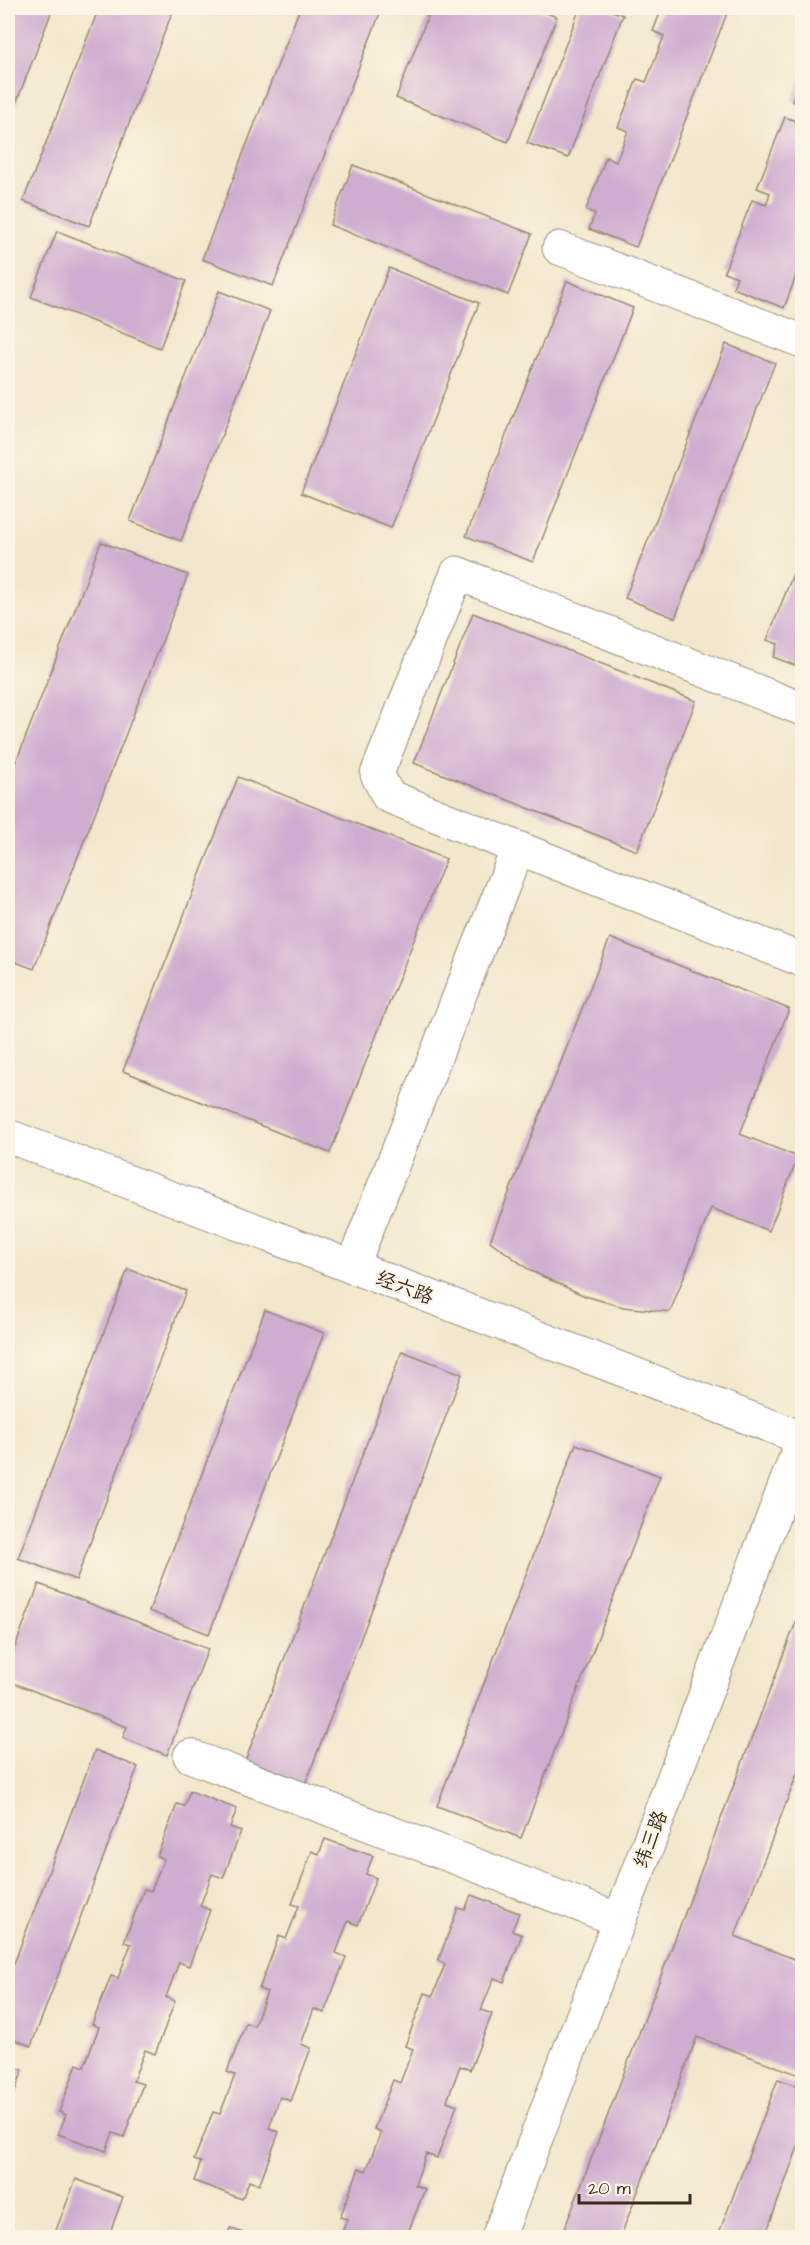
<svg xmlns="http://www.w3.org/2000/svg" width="810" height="2245" viewBox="0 0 810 2245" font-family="'Architects Daughter','LXGW WenKai TC',sans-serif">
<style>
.building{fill:#cfadd0}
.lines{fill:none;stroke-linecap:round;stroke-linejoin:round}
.minor-casing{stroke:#968875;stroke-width:35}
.minor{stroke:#fff;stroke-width:33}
.labels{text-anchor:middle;stroke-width:5;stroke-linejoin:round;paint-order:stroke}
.street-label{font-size:20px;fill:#3b2a1e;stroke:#fcf5e5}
</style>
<rect width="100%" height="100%" fill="#fcf5e5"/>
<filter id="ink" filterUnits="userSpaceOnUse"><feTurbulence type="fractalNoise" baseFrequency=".0167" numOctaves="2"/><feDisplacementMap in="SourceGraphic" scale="12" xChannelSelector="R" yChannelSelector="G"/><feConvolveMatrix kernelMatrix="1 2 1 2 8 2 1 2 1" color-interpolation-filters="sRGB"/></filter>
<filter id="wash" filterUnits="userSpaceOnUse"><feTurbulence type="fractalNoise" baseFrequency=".008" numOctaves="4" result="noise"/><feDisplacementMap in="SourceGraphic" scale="24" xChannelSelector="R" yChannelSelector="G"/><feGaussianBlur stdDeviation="1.35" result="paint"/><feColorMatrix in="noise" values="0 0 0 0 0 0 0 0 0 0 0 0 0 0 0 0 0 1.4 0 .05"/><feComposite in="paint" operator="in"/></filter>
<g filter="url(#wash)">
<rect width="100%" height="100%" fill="#f2e7cc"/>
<g id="blocks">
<g class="building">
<polygon points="8,8 53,8 8,124"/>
<polygon points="99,8 174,8 89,226 23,201"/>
<polygon points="300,8 382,8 273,286 202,259"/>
<polygon points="431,8 533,8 557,17 508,142 396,98"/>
<polygon points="580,8 604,8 623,15 568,158 527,143"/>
<polygon points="662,8 729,8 636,247 589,229 595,214 586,210 606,157 616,162 628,131 618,127 637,79 646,82 664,36 653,31"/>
<polygon points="802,74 802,106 792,101"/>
<polygon points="802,112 802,260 784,308 733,288 737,277 724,272 752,200 766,205 770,193 757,188 785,117 798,122"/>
<polygon points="353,165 532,234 508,295 330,225"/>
<polygon points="57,231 186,281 160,348 31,297"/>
<polygon points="389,268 479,303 391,528 301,493"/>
<polygon points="567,281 633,308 533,562 466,536"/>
<polygon points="219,291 270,311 181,541 130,521"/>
<polygon points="726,344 775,363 675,618 625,598"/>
<polygon points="101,542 188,575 34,969 8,959 8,783"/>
<polygon points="795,569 802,572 802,668 773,657 778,644 767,640"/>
<polygon points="473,613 696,701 637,851 414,763"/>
<polygon points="238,777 446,859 330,1153 123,1071"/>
<polygon points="610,938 789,1009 740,1134 798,1157 769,1231 711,1208 670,1312 623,1307 585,1296 531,1271 490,1241"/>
<polygon points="128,1269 186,1291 76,1580 18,1558"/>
<polygon points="265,1310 324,1333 209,1634 149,1611"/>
<polygon points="402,1351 462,1374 304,1787 244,1764"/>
<polygon points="576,1444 660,1476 521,1838 437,1806"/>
<polygon points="39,1584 208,1649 167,1755 123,1738 127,1727 8,1681 8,1666"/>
<polygon points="802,1606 802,1761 735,1936 802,1962 802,2076 697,2037 620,2238 561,2238"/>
<polygon points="95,1750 138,1767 31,2046 8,2037 8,1979"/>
<polygon points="190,1791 237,1809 230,1827 241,1831 223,1878 212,1874 200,1906 210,1910 189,1966 179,1962 166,1997 175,2001 155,2054 145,2050 133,2081 143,2084 124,2137 113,2133 106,2151 58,2134 66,2115 59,2112 77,2064 84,2067 99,2027 92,2024 111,1976 118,1978 131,1944 124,1942 144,1889 151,1891 164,1859 157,1856 177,1804 184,1806"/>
<polygon points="325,1839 373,1856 366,1874 376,1878 358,1925 348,1921 336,1953 346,1957 324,2013 314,2009 301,2044 311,2048 291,2101 280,2097 269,2128 279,2132 259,2185 249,2181 242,2199 194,2181 201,2162 194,2160 213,2112 220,2114 235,2075 227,2072 246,2023 254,2026 267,1992 259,1989 279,1936 286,1939 299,1906 292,1904 312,1851 319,1854"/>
<polygon points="471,1895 519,1913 512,1931 522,1935 504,1982 494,1978 481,2010 492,2014 470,2070 460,2066 447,2101 457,2105 437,2158 426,2154 415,2185 425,2189 406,2238 340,2238 347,2219 340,2217 359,2168 366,2171 381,2132 374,2129 393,2080 400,2083 413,2049 405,2046 425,1993 433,1996 445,1964 438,1961 458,1908 465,1910"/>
<polygon points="8,2064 23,2070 8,2109"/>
<polygon points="778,2079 802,2088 802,2136 768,2228 764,2238 717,2238"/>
<polygon points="76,2179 123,2197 108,2238 53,2238"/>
<polygon points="230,2228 253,2237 253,2238 227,2238"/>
</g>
</g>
</g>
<g filter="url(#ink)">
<use href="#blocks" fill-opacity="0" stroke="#968875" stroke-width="1.5"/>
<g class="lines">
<defs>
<g id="minor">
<polyline points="559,248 802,341"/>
<polyline points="518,848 802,960"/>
<polyline points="8,1136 802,1438"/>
<polyline points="352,1267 518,848 388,796 377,774 457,573 802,709"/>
<polyline points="190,1756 619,1920"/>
<polyline points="498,2238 802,1441"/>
</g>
</defs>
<use href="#minor" class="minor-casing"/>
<use href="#minor" class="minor"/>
</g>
</g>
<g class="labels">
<g class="street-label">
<text transform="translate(405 1287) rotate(21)" y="7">经六路</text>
<text transform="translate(650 1839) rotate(-69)" y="7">纬三路</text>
</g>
</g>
<rect width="810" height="2245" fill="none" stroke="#fcf5e5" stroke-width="30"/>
<path d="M579 2194v9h111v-9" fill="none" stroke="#3b2a1e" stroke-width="3"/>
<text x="588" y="2194" font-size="18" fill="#3b2a1e" stroke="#fcf5e5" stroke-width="4.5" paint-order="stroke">20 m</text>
</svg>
